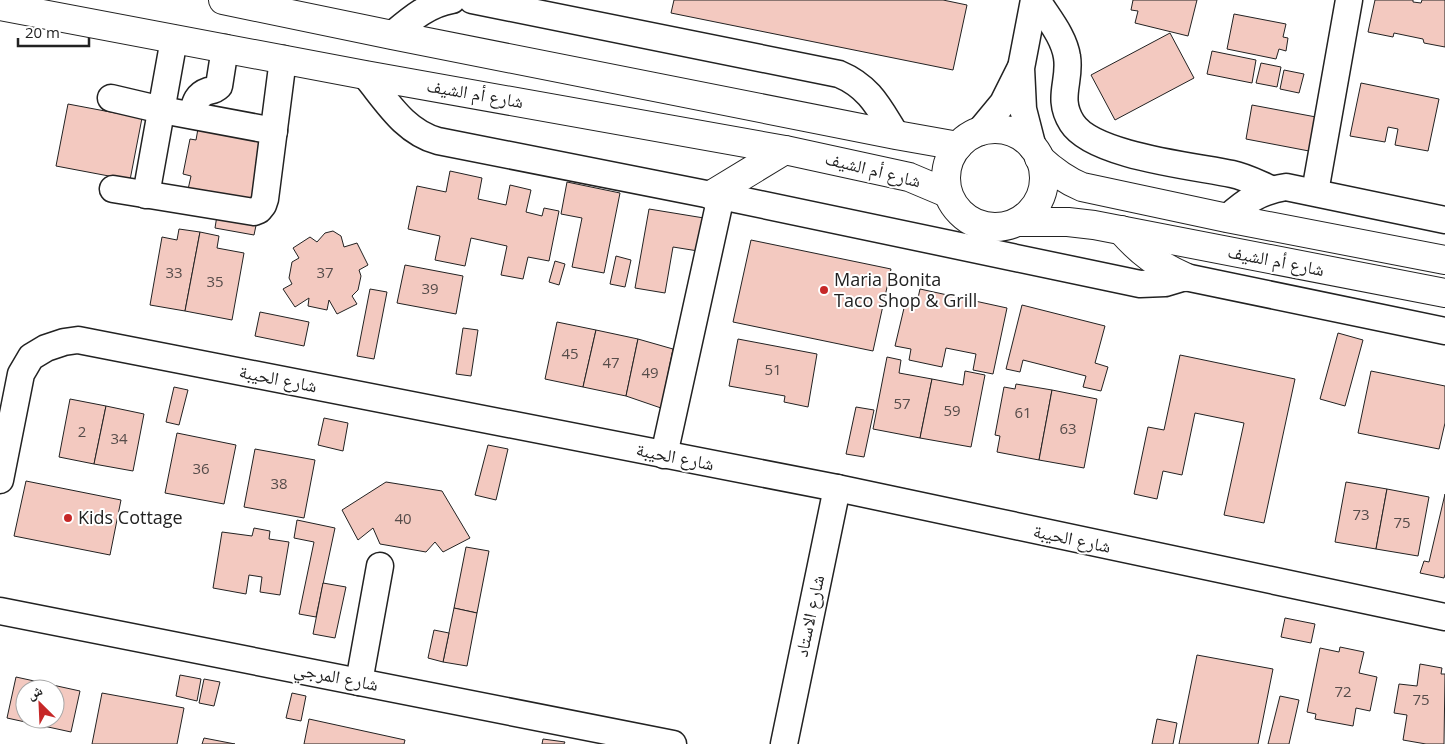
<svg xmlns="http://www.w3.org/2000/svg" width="1445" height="744" viewBox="0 0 1445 744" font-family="'Open Sans','Noto Naskh Arabic',sans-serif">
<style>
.building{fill:#f3c9c0;stroke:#222;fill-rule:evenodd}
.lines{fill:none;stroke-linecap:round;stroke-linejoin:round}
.minor-casing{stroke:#222;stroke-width:29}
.major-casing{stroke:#222;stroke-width:30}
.minor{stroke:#fff;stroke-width:26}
.major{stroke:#fff;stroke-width:28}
.poi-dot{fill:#c62828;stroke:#fff;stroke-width:2}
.labels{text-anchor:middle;stroke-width:4;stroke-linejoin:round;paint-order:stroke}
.number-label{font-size:15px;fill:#564c4a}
.street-label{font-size:18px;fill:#222;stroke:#fff}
.poi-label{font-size:18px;fill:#222;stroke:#fff;text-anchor:start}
</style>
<rect width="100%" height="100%" fill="#fff"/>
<g class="building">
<polygon points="674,0 943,0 967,5 953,70 671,13"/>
<polygon points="1133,0 1197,0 1188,36 1135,23 1138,11 1131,10"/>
<polygon points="1375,0 1413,0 1413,2 1421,3 1422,0 1445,0 1445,47 1424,43 1423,39 1394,33 1393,37 1368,32"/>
<polygon points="1234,14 1286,24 1283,37 1288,38 1286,51 1279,49 1276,59 1227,49"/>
<polygon points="1170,33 1194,78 1115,120 1091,75"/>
<polygon points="1212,51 1256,60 1252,83 1207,74"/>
<polygon points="1261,63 1281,67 1277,87 1256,83"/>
<polygon points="1284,70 1304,74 1299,93 1280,89"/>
<polygon points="1361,83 1439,99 1428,151 1395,145 1398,129 1388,127 1385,142 1350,136"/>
<polygon points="68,104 142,118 130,180 56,166"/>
<polygon points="1252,105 1316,117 1309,151 1246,139"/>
<polygon points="199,123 267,136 253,207 187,194 191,176 183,174 190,139 196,140"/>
<polygon points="450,171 482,178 478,199 506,205 510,185 531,190 526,212 542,216 544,208 559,211 549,261 528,257 523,279 501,275 507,246 471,238 465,266 435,260 440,236 408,229 417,186 446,192"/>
<polygon points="567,182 620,193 604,273 572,267 582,218 561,214"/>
<polygon points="218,209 258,216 254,235 215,228"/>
<polygon points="649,209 704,218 698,251 673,247 665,293 635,288"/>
<polygon points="179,229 200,232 185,311 150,305 162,237 177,240"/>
<polygon points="333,231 341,236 344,247 357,243 368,265 359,270 361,276 358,290 352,296 357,304 337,314 329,300 327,310 308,306 309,298 295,307 283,289 292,284 289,278 292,262 299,258 293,248 310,237 317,242 325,233"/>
<polygon points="200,232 219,236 217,248 244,253 232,320 185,311"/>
<polygon points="751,240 891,269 873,351 733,322"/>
<polygon points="616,256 631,260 625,287 610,284"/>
<polygon points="555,261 565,264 559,285 549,282"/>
<polygon points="405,265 463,276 456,314 397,303"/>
<polygon points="370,289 387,292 374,359 357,356"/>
<polygon points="920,289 1007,308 993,374 973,370 976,354 946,348 942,367 909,360 911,349 895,346 905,304 916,307"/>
<polygon points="1022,305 1105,326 1095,363 1108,367 1101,391 1083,387 1086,376 1023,360 1020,372 1006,369"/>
<polygon points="260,312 309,322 304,346 255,336"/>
<polygon points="557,322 596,330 583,387 545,379"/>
<polygon points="463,328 478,330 471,376 456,374"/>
<polygon points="596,330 638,339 626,396 583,387"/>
<polygon points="1338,333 1363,340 1345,406 1320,399"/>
<polygon points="638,339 673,349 661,408 626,396"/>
<polygon points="738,339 817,354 808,407 784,402 785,396 729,386"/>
<polygon points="1180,355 1295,379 1264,523 1224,515 1244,423 1195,413 1182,475 1163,471 1157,499 1134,494 1148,427 1164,430"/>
<polygon points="887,357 901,360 899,373 932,379 920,438 873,429"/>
<polygon points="965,371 985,375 971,447 920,438 932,379 963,385"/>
<polygon points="1371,371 1445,386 1445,423 1439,449 1358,433"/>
<polygon points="1016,384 1052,390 1039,460 997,452 1000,436 995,435 1004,387 1015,389"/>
<polygon points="174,387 188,390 179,425 166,422"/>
<polygon points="1052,390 1097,399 1084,468 1039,460"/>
<polygon points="70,399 106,406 94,464 59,457"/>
<polygon points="106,406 144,414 133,471 94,464"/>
<polygon points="856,407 874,410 864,457 846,454"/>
<polygon points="324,418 348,423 343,451 318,445"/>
<polygon points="177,433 236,445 224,504 165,493"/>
<polygon points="488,445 508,449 496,500 475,495"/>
<polygon points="255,449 315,460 304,518 244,507"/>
<polygon points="26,481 121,500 110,555 14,536"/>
<polygon points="386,482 442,491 470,538 443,552 435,542 426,552 380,544 373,528 358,540 342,510"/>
<polygon points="1346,482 1387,489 1376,549 1335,542"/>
<polygon points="1387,489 1429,497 1418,556 1376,549"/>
<polygon points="1445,494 1445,574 1444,578 1420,573 1424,561 1429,562"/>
<polygon points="297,520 335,528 316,617 299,614 314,542 294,538"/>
<polygon points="254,528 270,531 269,539 289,542 280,595 260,592 262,577 249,575 246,594 213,588 222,532 252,536"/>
<polygon points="466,547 489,551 477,613 454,608"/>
<polygon points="323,583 346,587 335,638 313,634"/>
<polygon points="454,608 477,613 467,666 443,662"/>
<polygon points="1285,618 1315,624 1311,643 1281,637"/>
<polygon points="434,630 449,633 443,662 428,658"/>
<polygon points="1340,647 1364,652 1359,673 1377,677 1370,711 1356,708 1353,726 1315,719 1316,714 1307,712 1320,648 1339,652"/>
<polygon points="1197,655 1273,669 1258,744 1179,744"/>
<polygon points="1420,664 1442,668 1441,674 1445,674 1444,744 1426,744 1403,740 1407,715 1394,713 1399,684 1417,686"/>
<polygon points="180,675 201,679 197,701 176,696"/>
<path d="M16,677L80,691L71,732L7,718ZM25,689H55V719H25Z"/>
<polygon points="204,679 220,682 214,706 199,703"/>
<polygon points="102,693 184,708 177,744 92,744"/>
<polygon points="292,693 306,696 301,721 286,718"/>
<polygon points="1280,696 1299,700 1289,744 1268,744"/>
<polygon points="309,719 405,740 404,744 304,744"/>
<polygon points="1157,719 1177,723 1173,744 1152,744"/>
<polygon points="204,738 235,744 202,744"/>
<polygon points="543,739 565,742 564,744 542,744"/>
</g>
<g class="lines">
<defs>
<g id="minor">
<path d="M472,0L839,74C870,87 879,108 896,135"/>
<path d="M1037,0C1047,17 1064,36 1067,57C1071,81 1056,98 1072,123C1093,156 1194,166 1232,174C1246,177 1259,184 1271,189"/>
<path d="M392,35C410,20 428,4 452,0"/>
<path d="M365,75C386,100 404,132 438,141L711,195L721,196L1140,284L1165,283L1185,277L1445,331"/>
<polyline points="111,98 162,110 274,131"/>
<path d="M192,115C195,104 196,95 208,91C213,90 215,90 219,86L225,48"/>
<polyline points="979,132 1003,103 1020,69"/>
<polyline points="1033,148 1023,109 1021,68 1034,0"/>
<polyline points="113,189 254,212 259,210 263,205 265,199 283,59"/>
<polyline points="1315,192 1349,0"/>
<polyline points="146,195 174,39"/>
<path d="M1227,218C1246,201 1260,191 1286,187L1445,220"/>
<polyline points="664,455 721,196"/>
<polyline points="0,480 21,374 31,357 46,348 64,342 78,340 837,488 1445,617"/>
<polyline points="0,611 673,744"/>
<polyline points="359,682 380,566"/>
<polyline points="784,744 837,488"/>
</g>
<g id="major">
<polyline points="223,0 392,35 896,135 958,146"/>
<polyline points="0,6 365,75 785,150 909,177 947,193"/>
<circle cx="995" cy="178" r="49"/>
<path d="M1039,158C1053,171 1065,180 1082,187L1227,218L1445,260"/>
<polyline points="711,195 785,150"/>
<polyline points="1019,222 1068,222 1094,225 1445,293"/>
<path d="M1121,230C1141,253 1158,265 1185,277"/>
</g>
</defs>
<use href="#minor" class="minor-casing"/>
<use href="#major" class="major-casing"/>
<use href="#minor" class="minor"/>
<use href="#major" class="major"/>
</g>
<g class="poi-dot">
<circle cx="824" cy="290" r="5"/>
<circle cx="68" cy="518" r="5"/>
</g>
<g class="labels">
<g class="number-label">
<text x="174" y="278">33</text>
<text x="325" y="278">37</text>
<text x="215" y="287">35</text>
<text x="430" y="294">39</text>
<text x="570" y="359">45</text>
<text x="611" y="368">47</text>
<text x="773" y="375">51</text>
<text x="650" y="378">49</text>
<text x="902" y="409">57</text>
<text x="952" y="416">59</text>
<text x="1023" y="418">61</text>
<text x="1068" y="434">63</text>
<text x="82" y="437">2</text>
<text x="119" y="444">34</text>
<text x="201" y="474">36</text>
<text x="279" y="489">38</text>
<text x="1361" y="520">73</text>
<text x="403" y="524">40</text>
<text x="1402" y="528">75</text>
<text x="1343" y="697">72</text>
<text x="1421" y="705">75</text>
</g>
<g class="street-label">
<text transform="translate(475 94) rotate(10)" y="6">شارع أم الشيف</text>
<text transform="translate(873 170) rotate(14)" y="6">شارع أم الشيف</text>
<text transform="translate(1276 261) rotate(11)" y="6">شارع أم الشيف</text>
<text transform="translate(278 379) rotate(11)" y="6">شارع الحيبة</text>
<text transform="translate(675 457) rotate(11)" y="6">شارع الحيبة</text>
<text transform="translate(1072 539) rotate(12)" y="6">شارع الحيبة</text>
<text transform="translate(810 616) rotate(-78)" y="6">شارع الاستاد</text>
<text transform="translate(336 677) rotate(11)" y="6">شارع المرجي</text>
</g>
<g class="poi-label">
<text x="834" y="286">Maria Bonita<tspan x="834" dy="21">Taco Shop &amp; Grill</tspan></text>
<text x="78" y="524">Kids Cottage</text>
</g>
</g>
<g transform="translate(40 704) rotate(336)"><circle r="24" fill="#ffffff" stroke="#a7a7a7"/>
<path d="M0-4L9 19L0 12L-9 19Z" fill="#c62828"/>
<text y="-8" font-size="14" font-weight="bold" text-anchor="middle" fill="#222222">ش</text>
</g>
<path d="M18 38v8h71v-8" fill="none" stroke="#222222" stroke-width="2.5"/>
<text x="25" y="38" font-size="15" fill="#222222" stroke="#ffffff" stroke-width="4" paint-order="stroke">20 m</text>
</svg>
